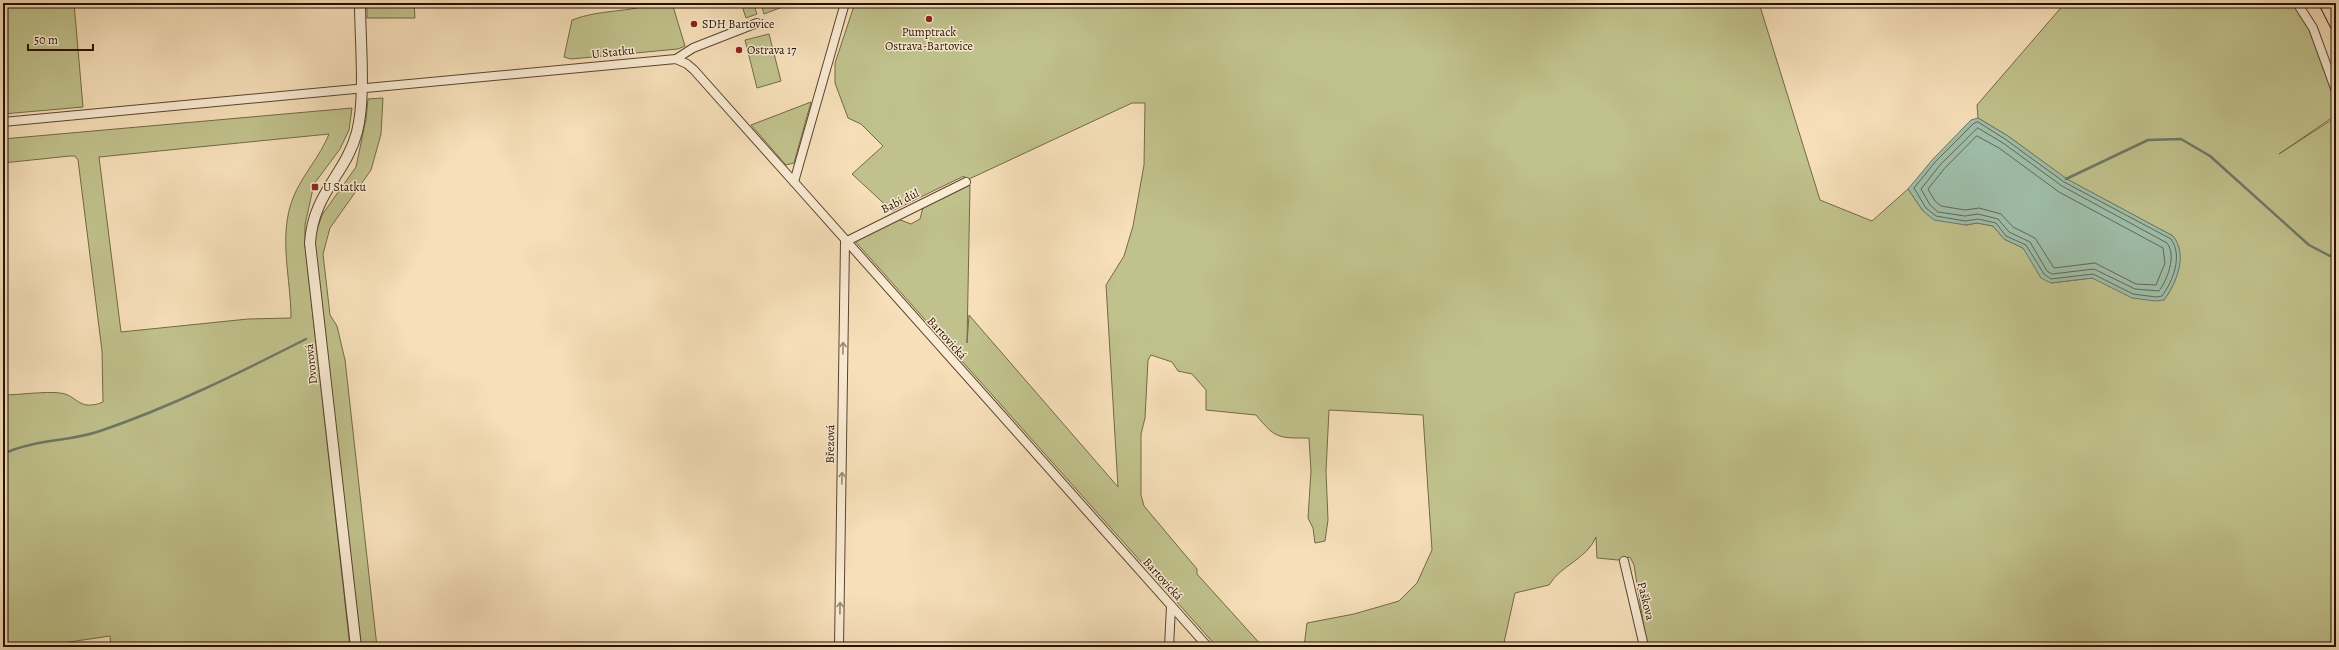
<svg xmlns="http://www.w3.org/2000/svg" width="2339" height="650" viewBox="0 0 2339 650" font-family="Alegreya,serif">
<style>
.green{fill:#c0c18c;stroke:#736946;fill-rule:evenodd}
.water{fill:#9ebda9;stroke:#6e7865}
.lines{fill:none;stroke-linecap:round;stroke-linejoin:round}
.shore{stroke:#626754;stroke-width:1}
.stream{stroke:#6e7865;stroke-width:2.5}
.minor-casing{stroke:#5a442e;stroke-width:10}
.tertiary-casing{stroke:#5a442e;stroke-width:12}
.trunk-casing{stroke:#261100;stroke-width:15}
.minor{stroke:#f9ead2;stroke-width:8}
.tertiary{stroke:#f9ead2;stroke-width:10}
.trunk{stroke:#f6dfb9;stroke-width:13}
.oneway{stroke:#9a8874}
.poi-dot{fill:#8f2418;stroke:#f9ead2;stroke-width:1.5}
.labels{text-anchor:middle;stroke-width:3;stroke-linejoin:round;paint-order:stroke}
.poi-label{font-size:12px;fill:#261100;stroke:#f9ead2;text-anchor:start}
.street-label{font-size:12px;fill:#261100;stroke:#f9ead2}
</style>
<rect width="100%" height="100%" fill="#f6dfb9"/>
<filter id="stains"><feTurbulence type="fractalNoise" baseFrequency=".005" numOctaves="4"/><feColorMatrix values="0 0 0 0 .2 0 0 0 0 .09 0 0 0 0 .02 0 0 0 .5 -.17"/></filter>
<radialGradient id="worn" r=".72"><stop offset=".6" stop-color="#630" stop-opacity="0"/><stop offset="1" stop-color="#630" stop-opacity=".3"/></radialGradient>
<g class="green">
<polygon points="3,3 74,3 83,107 3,114"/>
<polygon points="367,3 414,3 415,18 367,18"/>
<path d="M656,3H672L685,46L678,49L571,59L564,57L572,20C600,9 628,13 656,3Z"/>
<polygon points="741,3 753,3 757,14 746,18"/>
<polygon points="761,3 793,3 764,14"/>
<path d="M855,3H1759L1820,200L1872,221L1908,189L1923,211L1966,225L1977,223L1993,226L2004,239L2023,248L2051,283L2092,278L2164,300C2177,282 2187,255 2173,236L2066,179L2008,136L1978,118L1977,105L2065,3H2297L2313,28L2336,91V115L2279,154L2336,117V647H1647L1634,565L1630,557L1618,560L1597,558L1596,537C1587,559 1561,565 1549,585L1515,593L1503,647H1304L1307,623L1354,614L1399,601L1417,583L1432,550L1423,415L1329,410L1326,471L1328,520L1325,541L1315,543L1313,528L1308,518L1311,471L1309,438C1278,438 1276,439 1256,415L1206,410V390L1192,374L1178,371L1172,362L1151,355L1148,360L1145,418L1141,434V495L1144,506L1197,569V574L1263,647H1217L854,240L898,219L911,224L920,219L923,207L970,185L967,343L969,315L1118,487L1106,285L1124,256L1133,226L1144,165L1145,103H1132L967,180L964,176L892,211L852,174L883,146L861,124L848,118L835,83V63Z"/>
<polygon points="769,34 781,81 757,88 745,40"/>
<polygon points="383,98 381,134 371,170 330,228 323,254 330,315 337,326 345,360 377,647 361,647 315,254 315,236 322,215 356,167 366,119 368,99"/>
<polygon points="811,102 794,163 786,165 751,125"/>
<path d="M352,108L349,130L340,149L314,184L305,225V245L350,647H111L110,636L35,647H3V395C18,395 46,391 60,393C78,395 78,412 103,402L102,351L78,160L75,156H70L3,163V139ZM329,134C320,157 302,175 293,198C278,236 291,279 291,318L248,319L121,332L99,157Z"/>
</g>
<path class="water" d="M1978,118L2008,136L2067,179L2173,236C2188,255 2177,282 2164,300L2156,301L2132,298L2092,278L2051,283L2041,278L2023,248L2004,239L1993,226L1977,223L1966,225L1934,220L1923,211L1908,189L1933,159L1971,120Z"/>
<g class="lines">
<g class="shore">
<path d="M1978,122L2005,139L2064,182L2171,239C2183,256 2173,281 2162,296L2156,297L2133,294L2093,274L2051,279L2044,274L2026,245L2006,236L1996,223L1978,219L1965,221L1936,216L1926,208L1914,188L1936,161L1973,124Z"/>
<path d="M1978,128L2003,143L2062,186L2167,243C2177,256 2167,280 2159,291L2135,289L2094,269L2052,274L2047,271L2030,242L2009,232L1998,219L1978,214L1965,216L1938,212L1930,205L1921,189L1940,165Z"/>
<polygon points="1977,136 1999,148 2059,192 2163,248 2165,263 2156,285 2136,284 2095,263 2054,268 2035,238 2013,227 2001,214 1979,208 1965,210 1941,206 1935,201 1928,189 1944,169"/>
</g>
<g class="stream">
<polyline points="2066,179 2148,140 2181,139 2210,156 2309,245 2330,256 2336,254"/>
<path d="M3,454C34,439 69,442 100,431C171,407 239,373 306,339"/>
</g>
<defs>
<g id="minor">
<polyline points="845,3 794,182 1208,647"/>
<polyline points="2297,3 2313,28 2336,91"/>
<polyline points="676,59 693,48 757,23"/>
<polyline points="3,122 676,59 687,64 694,70 794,182"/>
<polyline points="1624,561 1643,642 1643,647"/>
<polyline points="839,647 845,242 966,182"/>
<polyline points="1169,647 1171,606"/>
</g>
<path id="tertiary" d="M356,647L310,243C313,193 346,174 357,132C366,97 360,40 360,3"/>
<polyline id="trunk" points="2326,3 2336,23"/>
</defs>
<use href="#minor" class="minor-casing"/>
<use href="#tertiary" class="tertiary-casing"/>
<use href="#trunk" class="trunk-casing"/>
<use href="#minor" class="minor"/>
<use href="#tertiary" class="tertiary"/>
<use href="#trunk" class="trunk"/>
</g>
<defs><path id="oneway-shaft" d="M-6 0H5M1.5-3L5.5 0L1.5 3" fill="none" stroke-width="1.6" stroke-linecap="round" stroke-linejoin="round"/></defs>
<g class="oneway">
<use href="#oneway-shaft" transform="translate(843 348) rotate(-89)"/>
<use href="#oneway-shaft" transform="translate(842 478) rotate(-89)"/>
<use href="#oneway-shaft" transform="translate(840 608) rotate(-89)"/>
</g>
<g class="poi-dot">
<circle cx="929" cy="19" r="4"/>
<circle cx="694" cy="24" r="4"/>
<circle cx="739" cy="50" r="4"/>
<rect x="311" y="183" width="8" height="8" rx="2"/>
</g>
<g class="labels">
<g class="poi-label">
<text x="702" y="28">SDH Bartovice</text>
<text x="929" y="36" text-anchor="middle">Pumptrack<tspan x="929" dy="14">Ostrava-Bartovice</tspan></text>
<text x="747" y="54">Ostrava 17</text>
<text x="323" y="191">U Statku</text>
</g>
<g class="street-label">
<text transform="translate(613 52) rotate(-6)" y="4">U Statku</text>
<text transform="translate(900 201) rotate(-26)" y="4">Babí důl</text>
<text transform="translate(947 338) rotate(48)" y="4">Bartovická</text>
<text transform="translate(311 364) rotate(-96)" y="4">Dvorová</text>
<text transform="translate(830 444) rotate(-89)" y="4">Březová</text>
<text transform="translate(1163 579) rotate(48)" y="4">Bartovická</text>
<text transform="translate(1646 601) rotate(76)" y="4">Paškova</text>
</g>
</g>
<rect width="2339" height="650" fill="none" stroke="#f6dfb9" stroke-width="16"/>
<rect x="4" y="4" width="2331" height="642" fill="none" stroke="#261100" stroke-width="2"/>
<rect x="8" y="8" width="2323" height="634" fill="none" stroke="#261100"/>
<path d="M28 44v6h65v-6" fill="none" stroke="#261100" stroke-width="2"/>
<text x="34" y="44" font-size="12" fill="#261100" stroke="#f9ead2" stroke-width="3" paint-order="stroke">50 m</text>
<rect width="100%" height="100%" filter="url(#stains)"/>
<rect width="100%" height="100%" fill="url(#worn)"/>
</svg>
